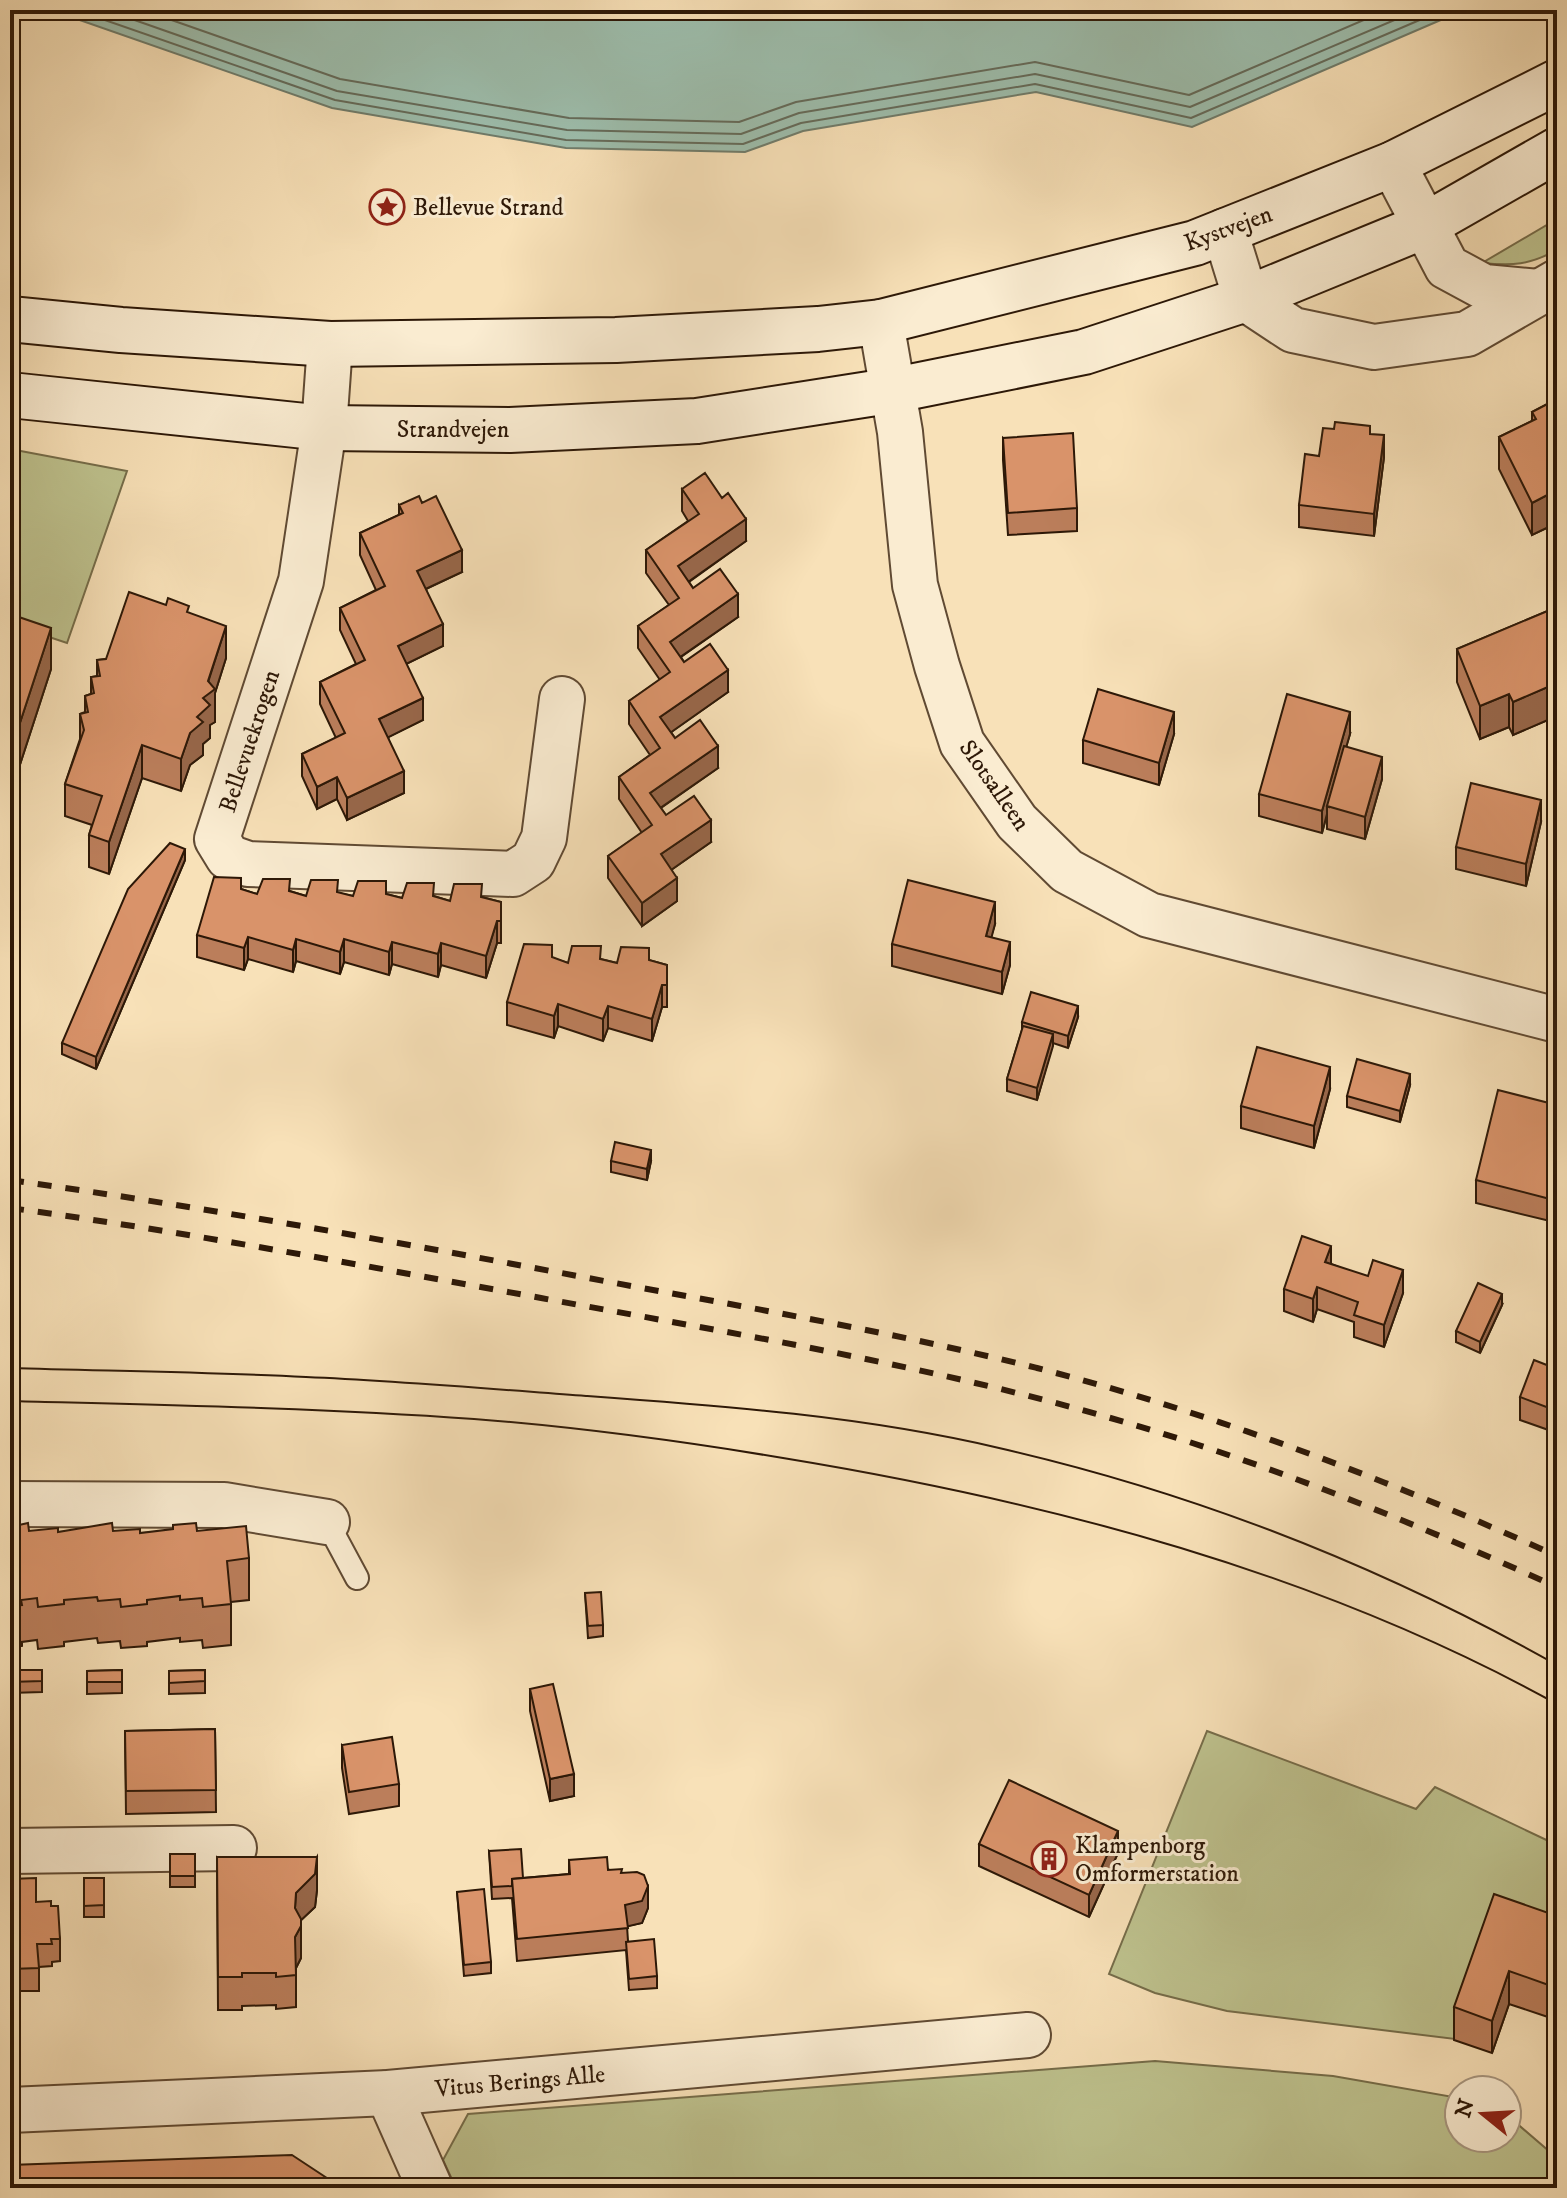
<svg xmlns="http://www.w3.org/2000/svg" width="1567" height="2198" viewBox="0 0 1567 2198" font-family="'IM FELL DW Pica',serif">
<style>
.green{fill:#bec28e;stroke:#766d4a;stroke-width:2}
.water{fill:#9dbead;stroke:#707c6b;stroke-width:2}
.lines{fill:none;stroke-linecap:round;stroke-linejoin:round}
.shore{stroke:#656b5a;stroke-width:2}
.service-casing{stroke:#604a33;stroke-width:26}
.minor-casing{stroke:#604a33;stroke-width:48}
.secondary-casing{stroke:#2d1807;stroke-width:48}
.service{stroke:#faecd1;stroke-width:22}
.minor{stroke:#faecd1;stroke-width:44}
.secondary{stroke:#faecd1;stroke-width:44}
.tram{stroke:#2d1807;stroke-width:2}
.rail{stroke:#2d1807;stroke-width:6;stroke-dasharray:14 14;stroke-linecap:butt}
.wall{fill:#bb7e5b;stroke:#2d1807;stroke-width:2}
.shaded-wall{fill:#98674a;stroke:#2d1807;stroke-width:2}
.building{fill:#d9936a;stroke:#2d1807;stroke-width:2}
.labels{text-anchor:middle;stroke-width:6;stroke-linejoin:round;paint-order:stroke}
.poi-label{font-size:24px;fill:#2d1807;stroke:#faecd1;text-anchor:start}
.street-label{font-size:24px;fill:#2d1807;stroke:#faecd1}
</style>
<rect width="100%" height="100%" fill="#f8e1b8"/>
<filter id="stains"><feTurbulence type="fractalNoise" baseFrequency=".0025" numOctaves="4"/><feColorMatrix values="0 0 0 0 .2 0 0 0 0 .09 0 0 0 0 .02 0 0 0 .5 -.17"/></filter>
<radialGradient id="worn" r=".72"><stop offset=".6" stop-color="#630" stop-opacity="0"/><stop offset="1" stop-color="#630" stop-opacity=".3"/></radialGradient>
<g class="green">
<path d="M1557,219V250C1529,265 1513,266 1482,263Z"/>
<polygon points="10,449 127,471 67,643 10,624"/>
<polygon points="1207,1731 1416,1809 1435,1787 1557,1845 1557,1947 1455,2039 1227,2011 1155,1993 1109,1974"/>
<polygon points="1155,2061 1333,2076 1459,2098 1459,2138 1507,2138 1507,2115 1557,2158 1557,2188 456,2188 443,2160 468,2114"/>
</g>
<polygon class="water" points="51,10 1464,10 1192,127 1036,92 803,131 745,152 566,148 332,108"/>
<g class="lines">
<g class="shore">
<polyline points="76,10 335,100 566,140 743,144 801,123 1035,84 1191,118 1443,10"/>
<polyline points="106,10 337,91 567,130 741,134 799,113 1035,74 1190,107 1418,10"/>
<polyline points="143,10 340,79 569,118 739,122 796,102 1035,62 1189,95 1387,10"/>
</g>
<defs>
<polyline id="service" points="327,1522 357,1578"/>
<g id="minor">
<polyline points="1393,164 1447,267 1484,287 1538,292"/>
<polyline points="1225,231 1246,299 1293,330 1374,347 1467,334 1557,282"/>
<polyline points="881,322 900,432 915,585 937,666 962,743 1017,822 1067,871 1149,915 1557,1020"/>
<polyline points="330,344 324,428 301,581 217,839 228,857 248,864 513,874 533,861 544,838 562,699"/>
<polyline points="10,1504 224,1505 327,1522"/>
<polyline points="10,1851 234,1848"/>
<polyline points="388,2093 430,2188"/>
<polyline points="10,2110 388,2093 1028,2035"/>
</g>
<g id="secondary">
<polyline points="10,319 121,330 330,344 616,340 818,329 881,322 1195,243 1393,164 1557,82"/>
<polyline points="10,395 324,428 510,430 697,421 895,390 1084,352 1246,299 1424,226 1557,150"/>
</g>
</defs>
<use href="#service" class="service-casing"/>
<use href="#minor" class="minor-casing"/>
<use href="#secondary" class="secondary-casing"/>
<use href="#service" class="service"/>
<use href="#minor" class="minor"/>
<use href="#secondary" class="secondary"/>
<g class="tram">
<path d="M10,1368C109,1371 208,1372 306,1377C400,1381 493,1389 586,1396C724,1406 863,1416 999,1448C1196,1493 1381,1566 1557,1665"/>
<path d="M10,1401C165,1405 319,1408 474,1419C577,1427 681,1441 783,1458C1051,1502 1318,1572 1557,1704"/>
</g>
<g class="rail">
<path d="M10,1180C203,1207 396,1242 588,1278C738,1306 889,1331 1037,1368C1216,1414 1389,1480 1557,1556"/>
<path d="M10,1208C188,1232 364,1266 541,1298C730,1333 921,1364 1107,1417C1262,1461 1410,1521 1557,1587"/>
</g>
</g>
<g class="wall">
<polygon points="1557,399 1557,523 1532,535 1499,469 1499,437 1532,421 1532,412"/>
<polygon points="1370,434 1384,457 1374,536 1299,527 1299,505 1319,456"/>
<polygon points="1003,438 1077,508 1077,531 1008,535 1003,460"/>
<polygon points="682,489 746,541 689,582 693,588 738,617 681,657 684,662 728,692 671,732 675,738 718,768 661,808 666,815 711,842 671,870 677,901 642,926 608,878 608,856 642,833 619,799 619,777 650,755 629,724 629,701 660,680 638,648 638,626 669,605 646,573 646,550 688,521 682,511"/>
<polygon points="399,505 462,572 426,589 443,646 406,664 423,720 388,737 404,793 347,820 337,799 317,809 302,776 302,754 336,738 320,704 320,682 356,664 340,630 340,608 376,590 360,555 360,533 399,515"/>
<polygon points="1557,607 1557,716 1513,735 1509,727 1480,739 1457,682 1457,649"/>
<polygon points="189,613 226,658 215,693 215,722 210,725 210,738 203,744 203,755 190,765 181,791 142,778 109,874 89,867 89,835 92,825 65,816 65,784 80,739 80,714 85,712 85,696 91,694 91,677 97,676 97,660 106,659"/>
<polygon points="10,614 51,669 14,783 10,782"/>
<polygon points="1174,734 1159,785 1083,763 1083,740"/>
<polygon points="1350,734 1346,747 1382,779 1365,839 1327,829 1327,814 1322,833 1259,816 1259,794"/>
<polygon points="1541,822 1526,886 1456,869 1456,847"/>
<polygon points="185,860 96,1069 62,1054 62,1043"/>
<polygon points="241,889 257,894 290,891 306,896 338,893 353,896 386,894 402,898 434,896 450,901 482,897 501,902 501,943 497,943 486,978 441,965 438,977 392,964 389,975 344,962 340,974 296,961 293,972 248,959 244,970 197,957 197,935"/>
<polygon points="995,924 991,937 1010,965 1002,994 892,966 892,944"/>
<polygon points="552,958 568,963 601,959 617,963 649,960 667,965 667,1007 662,1007 652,1041 608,1028 603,1041 558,1026 554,1038 507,1025 507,1002"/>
<polygon points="1078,1017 1068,1048 1053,1043 1037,1100 1007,1091 1007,1079 1022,1030 1022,1022"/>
<polygon points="1410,1085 1400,1122 1347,1107 1347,1096"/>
<polygon points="1330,1089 1314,1148 1241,1128 1241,1106"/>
<polygon points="1557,1105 1550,1221 1476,1203 1476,1180"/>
<polygon points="611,1161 651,1161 647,1180 611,1172"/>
<polygon points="1331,1264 1403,1293 1384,1347 1354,1337 1354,1322 1317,1309 1313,1322 1284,1311 1284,1289"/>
<polygon points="1502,1305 1480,1353 1456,1342 1456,1331"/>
<polygon points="1557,1369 1557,1433 1520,1420 1520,1397"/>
<polygon points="10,1527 29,1531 58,1532 113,1531 140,1533 197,1531 249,1558 249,1600 231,1602 231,1645 203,1648 202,1640 180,1642 180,1638 147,1642 147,1646 121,1648 120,1641 98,1643 97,1638 64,1642 64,1646 38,1649 37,1640 22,1642 22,1646 10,1648"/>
<polygon points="585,1593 603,1625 603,1636 588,1638"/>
<polygon points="10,1670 42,1670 42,1692 10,1693"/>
<polygon points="122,1670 122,1693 87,1694 87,1671"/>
<polygon points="205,1670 205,1693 169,1694 169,1671"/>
<polygon points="530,1689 574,1796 550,1801 530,1711"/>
<polygon points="10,1705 15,1705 14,1737 10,1737"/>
<polygon points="215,1729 216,1812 126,1814 125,1731"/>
<polygon points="342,1745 399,1784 399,1806 349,1814 342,1768"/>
<polygon points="979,1844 1118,1853 1089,1917 979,1866"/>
<polygon points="489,1851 523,1878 569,1874 569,1860 622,1873 648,1908 642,1923 627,1926 628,1941 657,1976 657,1988 629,1990 626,1950 517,1961 512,1898 492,1899"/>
<rect x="170" y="1854" width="25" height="33"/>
<polygon points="217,1857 317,1890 315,1907 301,1920 301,1958 296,1968 296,2007 276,2009 276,2005 242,2006 242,2010 218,2010"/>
<rect x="84" y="1878" width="20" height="39"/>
<polygon points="10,1879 36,1902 51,1906 60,1939 60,1961 52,1962 52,1966 39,1967 39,1991 10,1991"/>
<polygon points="457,1892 491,1962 491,1973 464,1976"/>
<polygon points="1557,1916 1557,2020 1509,2004 1492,2053 1454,2040 1454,2007"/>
<polygon points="1557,2021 1557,2076 1550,2074 1550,2041"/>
</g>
<g class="shaded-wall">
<polygon points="1384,435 1384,457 1374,536 1374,514"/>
<polygon points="1557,490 1557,523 1532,535 1532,503"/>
<polygon points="746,519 746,541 678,589 678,566"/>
<polygon points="462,550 462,572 417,593 417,571"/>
<polygon points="738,594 738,617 670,664 670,642"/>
<polygon points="443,624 443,646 398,668 398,646"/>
<polygon points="226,626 226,658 215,693 215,722 210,725 210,738 203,744 203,755 190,765 181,791 181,759 190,733 197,717"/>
<polygon points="51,628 51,669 14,783 14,741"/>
<polygon points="728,670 728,692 660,740 660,717"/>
<polygon points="1557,683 1557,716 1513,735 1513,702"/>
<polygon points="1509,694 1509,727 1480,739 1480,706"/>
<polygon points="423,698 423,720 379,742 379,719"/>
<polygon points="1174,712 1174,734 1159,785 1159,763"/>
<polygon points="1350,712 1350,734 1329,807 1327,806 1327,814 1322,833 1322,811"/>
<polygon points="142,745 142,778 109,874 109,842"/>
<polygon points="718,746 718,768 650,815 650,793"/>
<polygon points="1382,757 1382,779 1365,839 1365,817"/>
<polygon points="404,771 404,793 347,820 347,798"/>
<polygon points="337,777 337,799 317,809 317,787"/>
<polygon points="1541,800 1541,822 1526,886 1526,864"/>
<polygon points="711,820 711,842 661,877 661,854"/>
<polygon points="185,849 185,860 96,1069 96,1057"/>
<polygon points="677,878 677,901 642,926 642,903"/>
<polygon points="995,902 995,924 986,958 986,936"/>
<polygon points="497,921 497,943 486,978 486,956"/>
<polygon points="248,937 248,959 244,970 244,948"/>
<polygon points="296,939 296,961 293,972 293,950"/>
<polygon points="344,939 344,962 340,974 340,952"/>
<polygon points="392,942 392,964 389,975 389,952"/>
<polygon points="1010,942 1010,965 1002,994 1002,972"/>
<polygon points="441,943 441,965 438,977 438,954"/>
<polygon points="662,985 662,1007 652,1041 652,1019"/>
<polygon points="558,1004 558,1026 554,1038 554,1016"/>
<polygon points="608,1006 608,1028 603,1041 603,1019"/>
<polygon points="1078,1006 1078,1017 1068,1048 1068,1036"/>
<polygon points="1053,1034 1053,1046 1037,1100 1037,1088"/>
<polygon points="1330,1067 1330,1089 1314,1148 1314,1126"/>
<polygon points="1410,1074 1410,1085 1400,1122 1400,1111"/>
<polygon points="651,1150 651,1161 647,1180 647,1169"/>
<polygon points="1557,1172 1557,1194 1550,1221 1550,1199"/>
<polygon points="1331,1246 1331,1268 1325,1262"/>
<polygon points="1403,1270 1403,1293 1384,1347 1384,1325"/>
<polygon points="1317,1287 1317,1309 1313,1322 1313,1299"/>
<polygon points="1502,1294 1502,1305 1480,1353 1480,1342"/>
<polygon points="574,1774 574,1796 550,1801 550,1779"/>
<polygon points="1118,1831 1118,1853 1089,1917 1089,1895"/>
<polygon points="317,1857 317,1890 315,1907 296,1925 295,1908 296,1893"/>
<polygon points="648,1886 648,1908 642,1923 625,1927 625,1905"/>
<polygon points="301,1926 301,1958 295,1970 295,1937"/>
<polygon points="1509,1971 1509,2004 1492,2053 1492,2021"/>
</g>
<g class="building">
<polygon points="1557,399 1557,490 1532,503 1499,437 1536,419 1532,412"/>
<polygon points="1335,422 1370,426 1370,434 1384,435 1374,514 1299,505 1305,454 1319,456 1323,428 1334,429"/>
<polygon points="1073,433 1077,508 1008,513 1003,438"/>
<polygon points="705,473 722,498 728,493 746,519 678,566 693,588 720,569 738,594 670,642 684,662 710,644 728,670 660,717 675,738 700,720 718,746 650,793 666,815 694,796 711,820 661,854 677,878 642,903 608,856 652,825 619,777 660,748 629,701 670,672 638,626 679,598 646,550 699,514 682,489"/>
<polygon points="419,496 422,503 436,496 462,550 417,571 443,624 398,646 423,698 379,719 404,771 347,798 337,777 317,787 302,754 345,733 320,682 365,660 340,608 385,586 360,533 403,513 399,505"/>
<polygon points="129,592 166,605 168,598 189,606 187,612 226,626 208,681 215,689 203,698 210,705 197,717 203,722 190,733 181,759 142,745 109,842 89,835 102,796 65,784 84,730 80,714 88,712 85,696 94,693 91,677 100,676 97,660 106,659"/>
<polygon points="1557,607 1557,683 1513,702 1509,694 1480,706 1457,649"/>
<polygon points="10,614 51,628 14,741 10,740 10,657 13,648 10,647"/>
<polygon points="1098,689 1174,712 1159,763 1083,740"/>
<polygon points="1287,694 1350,712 1322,811 1259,794"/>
<polygon points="1344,746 1382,757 1365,817 1327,806"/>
<polygon points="1471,783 1541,800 1526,864 1456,847"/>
<polygon points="170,843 185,849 96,1057 62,1043 128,889"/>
<polygon points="214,877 241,878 241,889 257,894 263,879 290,879 289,891 306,896 311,880 338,880 337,892 353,896 358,881 386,881 386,894 402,898 407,883 434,883 433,896 450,901 454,884 482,884 481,897 501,902 501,921 497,921 486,956 441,943 438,954 392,942 389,952 344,939 340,952 296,939 293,950 248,937 244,948 197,935"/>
<polygon points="908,880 995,902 986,936 1010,942 1002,972 892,944"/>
<polygon points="524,944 552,945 552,957 568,963 572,946 601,946 600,959 617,963 621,947 649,948 649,960 667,965 667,985 662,985 652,1019 608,1006 603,1019 558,1004 554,1016 507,1002"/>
<polygon points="1031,992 1078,1006 1068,1036 1022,1022"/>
<polygon points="1023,1026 1053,1034 1037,1088 1007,1079"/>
<polygon points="1257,1047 1330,1067 1314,1126 1241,1106"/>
<polygon points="1357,1059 1410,1074 1400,1111 1347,1096"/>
<polygon points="1498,1090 1557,1105 1557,1172 1550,1199 1476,1180"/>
<polygon points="615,1142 651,1150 647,1169 611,1161"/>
<polygon points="1302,1236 1331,1246 1325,1262 1368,1276 1373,1260 1403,1270 1384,1325 1354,1315 1358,1302 1317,1287 1313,1299 1284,1289"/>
<polygon points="1478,1283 1502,1294 1480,1342 1456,1331"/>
<polygon points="1534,1360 1557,1369 1557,1411 1520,1397"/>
<polygon points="28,1523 29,1531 58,1528 58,1532 112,1523 113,1531 140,1529 140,1533 173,1529 173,1525 196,1523 197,1531 246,1526 249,1558 227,1561 231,1604 203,1607 202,1598 180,1600 180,1596 147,1600 147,1604 121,1607 120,1599 98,1601 97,1597 64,1600 64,1604 38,1607 37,1598 21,1600 22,1605 10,1606 10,1527"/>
<polygon points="601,1592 603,1625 588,1626 585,1593"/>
<polygon points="10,1670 42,1670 42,1681 10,1682"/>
<polygon points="122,1670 122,1682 87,1682 87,1671"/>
<polygon points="205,1670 205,1681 169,1683 169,1671"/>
<polygon points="553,1684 574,1774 550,1779 530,1689"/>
<polygon points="10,1705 15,1705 14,1726 10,1726"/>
<polygon points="215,1729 216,1790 126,1791 125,1731"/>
<polygon points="392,1737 399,1784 349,1792 342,1745"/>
<polygon points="1009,1780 1118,1831 1089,1895 979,1844"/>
<polygon points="521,1849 523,1878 512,1879 512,1886 492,1887 489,1851"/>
<rect x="170" y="1854" width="25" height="22"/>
<polygon points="217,1857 317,1857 315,1874 296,1893 295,1908 301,1919 301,1926 295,1937 296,1975 276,1977 276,1973 242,1973 242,1977 218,1977"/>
<polygon points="607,1857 608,1870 622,1869 621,1873 637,1872 644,1875 648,1886 642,1901 625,1905 628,1928 517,1939 512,1879 570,1874 569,1860"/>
<polygon points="36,1878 36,1902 51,1901 51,1906 58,1906 60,1939 51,1939 52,1944 37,1944 39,1968 10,1969 10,1879"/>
<polygon points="84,1878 104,1878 104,1905 84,1906"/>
<polygon points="484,1889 491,1962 464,1965 457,1892"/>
<polygon points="1494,1894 1557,1916 1557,1988 1509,1971 1492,2021 1454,2007"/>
<polygon points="654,1939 657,1976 629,1979 626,1942"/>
<polygon points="1557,2021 1557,2044 1550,2041"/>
<polygon points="292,2155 342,2188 10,2188 10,2165"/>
</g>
<defs>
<symbol id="sight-ring" viewBox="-11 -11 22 22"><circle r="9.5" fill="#faecd1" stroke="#8f2418" stroke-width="1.5"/><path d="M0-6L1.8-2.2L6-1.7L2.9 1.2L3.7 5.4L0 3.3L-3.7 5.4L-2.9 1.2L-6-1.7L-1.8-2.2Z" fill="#8f2418"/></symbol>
<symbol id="building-ring" viewBox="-11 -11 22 22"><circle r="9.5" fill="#faecd1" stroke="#8f2418" stroke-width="1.5"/><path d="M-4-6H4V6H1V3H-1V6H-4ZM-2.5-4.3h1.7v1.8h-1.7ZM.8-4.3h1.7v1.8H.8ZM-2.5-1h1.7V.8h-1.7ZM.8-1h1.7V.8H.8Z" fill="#8f2418"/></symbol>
</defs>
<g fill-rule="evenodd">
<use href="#sight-ring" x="367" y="187" width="40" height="40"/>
<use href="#building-ring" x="1029" y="1839" width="40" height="40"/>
</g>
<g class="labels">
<g class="poi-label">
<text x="413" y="215">Bellevue Strand</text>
<text x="1075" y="1853">Klampenborg<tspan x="1075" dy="28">Omformerstation</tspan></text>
</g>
<g class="street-label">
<text transform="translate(1228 228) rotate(-20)" y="8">Kystvejen</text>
<text x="453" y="437">Strandvejen</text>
<text transform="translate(249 741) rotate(-72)" y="8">Bellevuekrogen</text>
<text transform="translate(995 785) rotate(55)" y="8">Slotsalleen</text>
<text transform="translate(520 2081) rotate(-5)" y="8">Vitus Berings Alle</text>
</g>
</g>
<rect width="1567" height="2198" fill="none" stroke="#f8e1b8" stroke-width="40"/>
<rect x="12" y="12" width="1543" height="2174" fill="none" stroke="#2d1807" stroke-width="4"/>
<rect x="20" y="20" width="1527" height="2158" fill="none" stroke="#2d1807" stroke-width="2"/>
<g transform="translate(1483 2114) rotate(288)"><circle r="38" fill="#faecd1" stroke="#a89780" stroke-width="2"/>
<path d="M0-6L14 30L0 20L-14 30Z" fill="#8f2418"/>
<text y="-12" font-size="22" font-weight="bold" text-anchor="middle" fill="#2d1807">N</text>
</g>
<rect width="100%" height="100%" filter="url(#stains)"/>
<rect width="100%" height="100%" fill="url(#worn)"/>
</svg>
